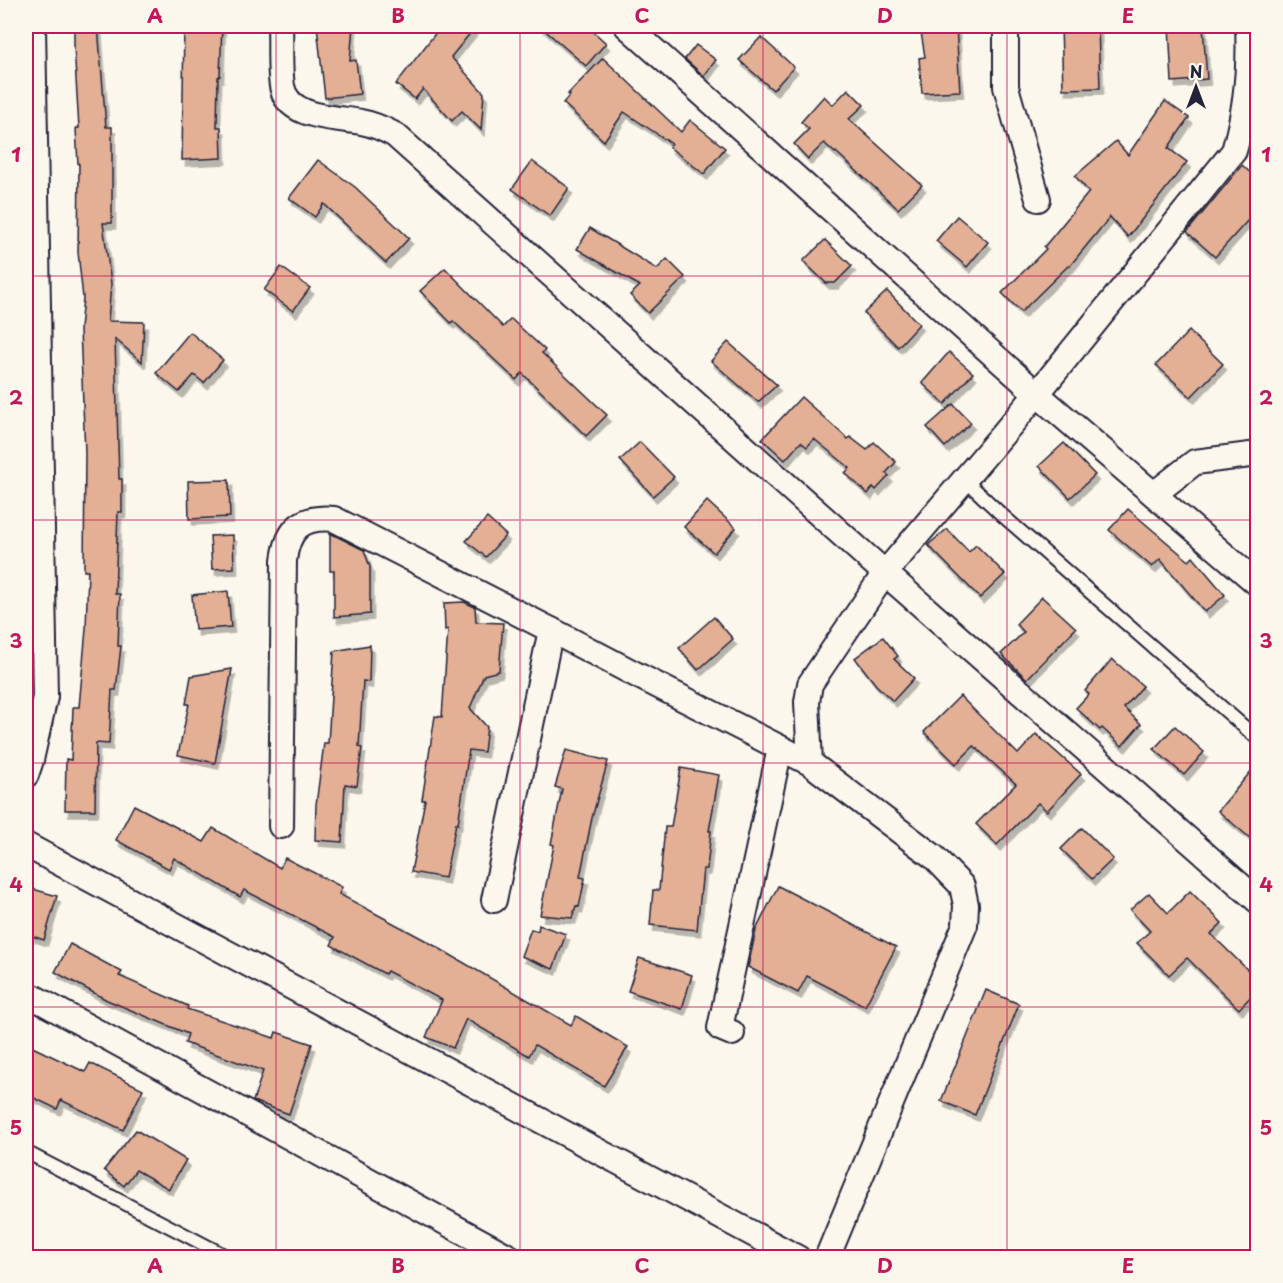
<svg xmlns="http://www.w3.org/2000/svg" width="1283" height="1283" viewBox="0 0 1283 1283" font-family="'Playpen Sans',sans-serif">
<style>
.building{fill:#e3af95;stroke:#22223b;stroke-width:1.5;filter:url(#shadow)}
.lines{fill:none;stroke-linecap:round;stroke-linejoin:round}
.service-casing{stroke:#22223b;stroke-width:16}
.minor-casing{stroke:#22223b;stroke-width:28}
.service{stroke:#fbf7ec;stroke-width:12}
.minor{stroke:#fbf7ec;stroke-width:24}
.grid{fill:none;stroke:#c2185b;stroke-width:1.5;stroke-opacity:0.55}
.neatline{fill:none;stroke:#c2185b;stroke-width:2}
.grid-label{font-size:20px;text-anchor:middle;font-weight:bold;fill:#c2185b}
</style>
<defs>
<filter id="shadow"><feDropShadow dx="3.5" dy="6" stdDeviation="0" flood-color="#0004"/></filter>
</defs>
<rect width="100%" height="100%" fill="#fbf7ec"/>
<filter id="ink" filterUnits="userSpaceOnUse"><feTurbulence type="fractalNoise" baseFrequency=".0167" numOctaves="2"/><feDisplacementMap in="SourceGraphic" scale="12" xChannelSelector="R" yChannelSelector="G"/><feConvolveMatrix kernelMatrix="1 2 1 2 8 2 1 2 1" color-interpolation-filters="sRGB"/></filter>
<g filter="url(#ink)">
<g class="building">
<polygon points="74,26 98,26 106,127 112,127 112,223 103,223 111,284 108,321 144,322 142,362 115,339 119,479 122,479 122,512 118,512 115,594 120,594 118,646 121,646 116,690 112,690 109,744 96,743 95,810 65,810 66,759 71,760 73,707 79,707 86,629 88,571 84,571 85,453 80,329 83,298 78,252 79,164 78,164 76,128 79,128 74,46"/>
<polygon points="184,26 222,26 220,76 218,77 217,127 221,127 222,158 182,160"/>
<polygon points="317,26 353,26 350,61 356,60 360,94 325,98"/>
<polygon points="441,26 476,26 451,57 484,93 481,130 462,111 452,121 423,89 415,99 396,84"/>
<polygon points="540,26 587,26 606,43 586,66"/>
<polygon points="920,26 956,26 960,91 922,93 919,58 925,57"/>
<polygon points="1061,26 1098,26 1100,88 1063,89"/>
<polygon points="1169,26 1203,26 1207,79 1172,82"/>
<polygon points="761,37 794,67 773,90 739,60"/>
<polygon points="696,45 716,60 704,76 685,59"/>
<polygon points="603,58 681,132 690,120 725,148 704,174 669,147 672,144 624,112 604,141 563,103 570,95 568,94"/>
<polygon points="848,89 864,105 849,119 922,185 898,209 836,152 835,153 824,143 808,159 794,144 809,129 801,122 824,96 833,105"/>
<polygon points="1165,101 1189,118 1168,148 1187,162 1128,237 1110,217 1069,267 1068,266 1021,312 1002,293 1046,249 1044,247 1089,192 1075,176 1116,141 1128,155"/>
<polygon points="318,160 355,187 409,238 386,263 324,204 315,217 289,198"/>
<polygon points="532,161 569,188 550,216 512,189"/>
<polygon points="1242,165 1257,179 1257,210 1215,257 1187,232"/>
<polygon points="957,216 988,242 967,267 936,241"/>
<polygon points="590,228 657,269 667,259 685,277 648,313 630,295 640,286 577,249"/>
<polygon points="825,240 852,266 835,283 826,283 803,261"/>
<polygon points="281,267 310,288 293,311 264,290"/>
<polygon points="445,268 503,327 511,319 545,350 542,353 607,415 586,436 522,373 516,380 453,321 451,323 420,291"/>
<polygon points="887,291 919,324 898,347 864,313"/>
<polygon points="1189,331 1223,364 1191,397 1156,365"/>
<polygon points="190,332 223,360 204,383 194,375 179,392 156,373"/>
<polygon points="728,342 777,385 758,402 711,361"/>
<polygon points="949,352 973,373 945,404 922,383"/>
<polygon points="801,397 848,439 850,437 867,450 874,442 896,462 886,473 889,476 876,490 873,487 868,494 845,473 850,468 814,439 807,447 801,442 785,460 762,439"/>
<polygon points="953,404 971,423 945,447 927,427"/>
<polygon points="640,442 674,477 653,496 620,460"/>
<polygon points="1064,443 1095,475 1070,498 1039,466"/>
<polygon points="229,480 230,517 189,519 188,481"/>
<polygon points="707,501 736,528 714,553 684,527"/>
<polygon points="1128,509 1189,561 1193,557 1225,595 1205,612 1160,559 1152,567 1109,530"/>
<polygon points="487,518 506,535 486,557 466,541"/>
<polygon points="947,529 969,552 976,545 1005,574 980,598 928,545"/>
<polygon points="330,533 364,550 370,567 370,614 334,617 334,571 330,571"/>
<polygon points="233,535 234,568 212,569 210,536"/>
<polygon points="228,591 231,627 195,630 192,595"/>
<polygon points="1042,597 1076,628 1027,679 1001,654 1024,632 1016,624"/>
<polygon points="464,602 475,607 476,622 503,623 499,671 484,675 470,708 487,727 484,752 469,750 458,824 456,823 445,878 411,872 425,800 422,800 435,716 442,717 448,629 445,630 444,603"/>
<polygon points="714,617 733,639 698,670 679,648"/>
<polygon points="883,637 898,656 894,659 914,678 893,701 876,685 855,658"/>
<polygon points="370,645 369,682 363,681 359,747 362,748 357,786 345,784 342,842 315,840 316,805 324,743 328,743 334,651"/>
<polygon points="1112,659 1143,686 1124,708 1141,724 1122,746 1102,728 1100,730 1076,708 1089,694 1085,691"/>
<polygon points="232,669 215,763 178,755 189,704 186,704 191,676"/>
<polygon points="960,696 1018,754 1036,734 1081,774 1047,811 1038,803 997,845 976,824 1016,784 974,746 956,764 924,732"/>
<polygon points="1175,726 1204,752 1184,775 1154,749"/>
<polygon points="566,750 608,761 592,818 580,877 585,878 579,907 576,906 572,918 540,915 554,845 551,844 562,789 555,787"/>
<polygon points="1257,764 1257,844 1218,811"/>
<polygon points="681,768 719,775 709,831 711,831 707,869 703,869 697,930 650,925 653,890 659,890 665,827 671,827"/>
<polygon points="134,805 204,842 213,828 280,868 285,858 342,887 339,894 423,939 571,1025 576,1016 628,1047 604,1086 535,1045 529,1056 466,1019 453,1048 426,1037 442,1000 387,971 385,974 331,945 335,937 244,890 240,897 174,858 169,869 116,840"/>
<polygon points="1082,828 1113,859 1092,879 1061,849"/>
<polygon points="778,886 896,947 865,1006 807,976 798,993 748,967 756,930"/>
<polygon points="26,887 57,896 44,940 26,934"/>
<polygon points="1190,891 1222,923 1211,934 1257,979 1257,990 1239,1009 1187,958 1169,975 1137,943 1150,931 1130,910 1149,893 1168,913"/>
<polygon points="539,925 566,934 553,969 521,956 531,929 538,931"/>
<polygon points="70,944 122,972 119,976 188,1006 187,1009 274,1038 276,1032 312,1044 289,1114 253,1101 263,1071 185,1043 188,1034 107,1000 55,972"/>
<polygon points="639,958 692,975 682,1009 628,991"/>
<polygon points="986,990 1019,1004 975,1115 941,1101"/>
<polygon points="26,1044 85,1072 90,1063 143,1089 123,1130 61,1100 57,1109 26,1094"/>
<polygon points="136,1130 186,1160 169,1189 136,1170 124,1186 104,1170"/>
</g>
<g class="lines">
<defs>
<g id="service">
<polyline points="964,479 1002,515 1258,739"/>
<polyline points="26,1152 230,1258"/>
</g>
<g id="minor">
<path d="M280,26C281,45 279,67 282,86C287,119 336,117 361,122C373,124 384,129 395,135L885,573L1258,901"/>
<polyline points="627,26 1037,394 1258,584"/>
<polyline points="1006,26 1006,87 1038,199"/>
<polyline points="1154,494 1195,462 1258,454"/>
<path d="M810,763L807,702L810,684L885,573L1037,394L1234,151C1246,110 1250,68 1248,26"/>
<polyline points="26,775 31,760 45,697 33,26"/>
<path d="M281,826L284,560C288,529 301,516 334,519L551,630"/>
<polyline points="26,845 798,1258"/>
<polyline points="494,900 551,630 633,673 810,763 934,857 962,886 966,905 965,925 827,1258"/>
<polyline points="26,993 511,1258"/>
<polyline points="732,1033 720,1028 780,748"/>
</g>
</defs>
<use href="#service" class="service-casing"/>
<use href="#minor" class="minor-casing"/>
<use href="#service" class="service"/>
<use href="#minor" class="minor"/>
</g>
</g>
<path class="grid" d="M276,26V1258M520,26V1258M763,26V1258M1007,26V1258M26,276H1258M26,520H1258M26,763H1258M26,1007H1258"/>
<rect width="1283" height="1283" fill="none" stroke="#fbf7ec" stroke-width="66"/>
<g transform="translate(1196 87)" stroke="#fbf7ec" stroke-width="4.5" paint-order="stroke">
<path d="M0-4.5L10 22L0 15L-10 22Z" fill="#22223b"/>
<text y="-9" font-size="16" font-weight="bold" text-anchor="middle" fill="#22223b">N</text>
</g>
<rect x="33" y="33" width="1217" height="1217" class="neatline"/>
<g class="grid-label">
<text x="155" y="23">A</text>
<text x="398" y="23">B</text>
<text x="642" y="23">C</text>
<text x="885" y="23">D</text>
<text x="1128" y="23">E</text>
<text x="16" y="162">1</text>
<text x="1266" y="162">1</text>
<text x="16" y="405">2</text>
<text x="1266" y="405">2</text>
<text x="16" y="648">3</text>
<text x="1266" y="648">3</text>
<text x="16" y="892">4</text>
<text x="1266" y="892">4</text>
<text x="16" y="1135">5</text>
<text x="1266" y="1135">5</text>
<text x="155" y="1273">A</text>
<text x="398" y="1273">B</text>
<text x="642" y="1273">C</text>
<text x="885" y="1273">D</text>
<text x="1128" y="1273">E</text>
</g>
</svg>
